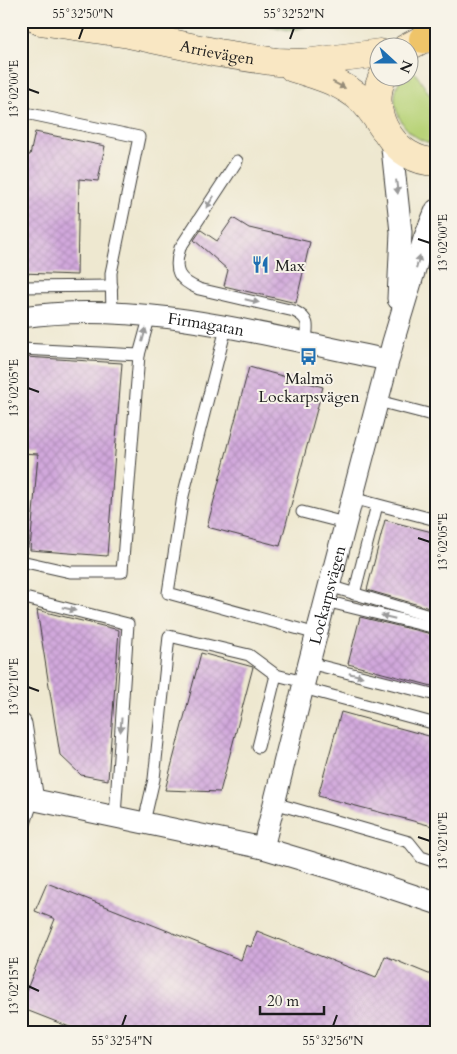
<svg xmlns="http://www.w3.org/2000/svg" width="457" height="1054" viewBox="0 0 457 1054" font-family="Cardo,serif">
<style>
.grass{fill:#b8d378;stroke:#6a784a}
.forest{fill:url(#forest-firs);stroke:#576842}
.building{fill:url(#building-cross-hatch)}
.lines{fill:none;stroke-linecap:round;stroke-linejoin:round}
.lane-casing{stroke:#3c3b37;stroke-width:13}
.street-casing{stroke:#3c3b37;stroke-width:23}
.secondary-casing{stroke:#3c3b37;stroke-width:29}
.highway-casing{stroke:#3c3b37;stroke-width:29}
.lane{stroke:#fff;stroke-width:11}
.street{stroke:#fff;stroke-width:21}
.secondary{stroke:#f9e7c3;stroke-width:28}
.highway{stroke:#efc469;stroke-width:28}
.oneway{fill:#968c78}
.oneway2{fill:#999}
.ticks{fill:none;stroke:#1c1c1c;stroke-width:2}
.labels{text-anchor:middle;stroke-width:4;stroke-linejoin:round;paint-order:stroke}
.street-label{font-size:16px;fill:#1c1c1c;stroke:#f7f3e8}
.poi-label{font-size:16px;fill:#1c1c1c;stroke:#f7f3e8;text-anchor:start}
.neatline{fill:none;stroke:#1c1c1c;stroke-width:2}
.ticks-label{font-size:12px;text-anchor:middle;fill:#1c1c1c}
</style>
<defs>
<pattern id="forest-firs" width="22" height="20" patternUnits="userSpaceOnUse" patternTransform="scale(1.25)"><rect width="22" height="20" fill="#92b568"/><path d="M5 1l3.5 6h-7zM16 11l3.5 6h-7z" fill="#769255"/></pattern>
<pattern id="building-cross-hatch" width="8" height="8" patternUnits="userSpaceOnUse" patternTransform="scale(1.25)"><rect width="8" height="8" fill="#d1a8dc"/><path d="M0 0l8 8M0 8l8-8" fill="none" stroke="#b390bc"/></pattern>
</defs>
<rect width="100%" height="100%" fill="#f7f3e8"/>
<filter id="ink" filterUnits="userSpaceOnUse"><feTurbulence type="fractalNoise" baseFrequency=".02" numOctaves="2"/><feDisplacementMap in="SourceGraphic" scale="10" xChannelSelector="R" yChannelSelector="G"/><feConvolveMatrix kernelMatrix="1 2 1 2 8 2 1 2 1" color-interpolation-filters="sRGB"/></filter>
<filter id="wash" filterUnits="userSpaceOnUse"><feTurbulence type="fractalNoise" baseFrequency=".0096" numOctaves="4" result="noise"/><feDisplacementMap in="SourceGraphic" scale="20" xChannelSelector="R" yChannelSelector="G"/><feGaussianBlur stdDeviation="1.12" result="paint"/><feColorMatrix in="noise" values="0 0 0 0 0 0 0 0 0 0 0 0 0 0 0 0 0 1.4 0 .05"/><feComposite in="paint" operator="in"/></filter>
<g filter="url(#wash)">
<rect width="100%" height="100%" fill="#eee8d0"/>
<path class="grass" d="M410,65L436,104V144C405,141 384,105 401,78H410Z"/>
<polygon class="forest" points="251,21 325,21 291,31"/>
<g id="blocks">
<g class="building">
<polygon points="35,132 105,146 98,181 79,179 77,275 21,273 21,155 30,155"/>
<polygon points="233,218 249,228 310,242 296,303 224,286 228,270 194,240 201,230 217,241"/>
<polygon points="25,357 122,363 107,556 30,550 38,454 21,453 21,410"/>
<polygon points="249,367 323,387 280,546 207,527"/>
<polygon points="385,520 436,533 436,610 367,590"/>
<polygon points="37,610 119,630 108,780 81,775 60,755"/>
<polygon points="360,617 436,635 436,687 348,664"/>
<polygon points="201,653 253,667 220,792 165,790"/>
<polygon points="341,712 436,738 436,827 318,796"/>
<polygon points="47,883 241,960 246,945 251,947 257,931 376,978 385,956 436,977 436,1033 85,1033 21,1008 21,1004 55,919 35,911"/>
</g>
</g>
</g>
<g filter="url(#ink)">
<use href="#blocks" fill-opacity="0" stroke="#3c3b37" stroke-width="1"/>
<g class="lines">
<defs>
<g id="lane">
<polyline points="21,112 139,137 111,273 112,313"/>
<path d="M237,161L180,248C173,271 178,280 199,289L294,311C311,319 308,327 305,344"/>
<polyline points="21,287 112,286"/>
<polyline points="226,328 183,496 168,593 317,634"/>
<polyline points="21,350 22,349 139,355 122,572 70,572 21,561"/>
<polyline points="139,355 150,315"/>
<polyline points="378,401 436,416"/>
<polyline points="352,498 436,520"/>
<polyline points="302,512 345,523"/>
<polyline points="21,523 23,541 21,550"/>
<polyline points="329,586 436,618"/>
<polyline points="354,594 377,505"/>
<polyline points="21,599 25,598 128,624 115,816"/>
<polyline points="325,601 436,628"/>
<polyline points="309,663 436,695"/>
<polyline points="303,688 436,724"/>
<polyline points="258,747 276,675 304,682"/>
<polyline points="274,803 409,842 421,857 436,862"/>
<polyline points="144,822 154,779 169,636 249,655 276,675"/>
<polyline points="21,835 33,800"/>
</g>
<g id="street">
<polyline points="391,139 401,232 398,299"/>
<path id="s1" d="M21,317C144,299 268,337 388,360"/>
<polyline points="21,724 33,800"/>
<polyline points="21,797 263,848 340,871 436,903"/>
<path id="s2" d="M263,848L309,663L393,342L424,239L436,210"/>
</g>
<g id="secondary">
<path id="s3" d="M40,21L129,34L218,53L277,62L305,63L380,53"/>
<polyline points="406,48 423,39 436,38"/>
<path d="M293,68C317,75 344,83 363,101C371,109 377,119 384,129"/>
<path d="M382,78C366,114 395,162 436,162"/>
</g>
<polyline id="highway" points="423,39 436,23"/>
</defs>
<use href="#lane" class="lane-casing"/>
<use href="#street" class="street-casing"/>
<use href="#secondary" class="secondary-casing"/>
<use href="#highway" class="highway-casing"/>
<use href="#lane" class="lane"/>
<use href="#street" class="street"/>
<use href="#secondary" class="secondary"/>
<use href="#highway" class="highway"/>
</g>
<defs><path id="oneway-solid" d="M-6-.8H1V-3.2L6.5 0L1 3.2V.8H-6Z" transform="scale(1.25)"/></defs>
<use class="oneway" href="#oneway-solid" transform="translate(339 85) rotate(27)"/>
<g class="oneway2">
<use href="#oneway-solid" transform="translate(397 187) rotate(83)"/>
<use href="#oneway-solid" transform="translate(210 202) rotate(123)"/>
<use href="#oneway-solid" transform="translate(418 262) rotate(-75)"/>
<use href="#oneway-solid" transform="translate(252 301) rotate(13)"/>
<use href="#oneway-solid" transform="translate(144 335) rotate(-75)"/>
<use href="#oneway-solid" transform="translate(69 609) rotate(14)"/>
<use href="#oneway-solid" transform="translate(388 617) rotate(-166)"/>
<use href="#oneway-solid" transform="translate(356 675) rotate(14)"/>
<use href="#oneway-solid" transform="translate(121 725) rotate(94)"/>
</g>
</g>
<path class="ticks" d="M79,39L83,28M290,39L294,28M28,89L39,93M418,239L430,243M28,388L39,392M418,538L430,542M28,687L39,691M418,837L430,841M28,986L39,991M122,1026L126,1015M333,1026L337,1015"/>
<defs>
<symbol id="restaurant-bare" viewBox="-9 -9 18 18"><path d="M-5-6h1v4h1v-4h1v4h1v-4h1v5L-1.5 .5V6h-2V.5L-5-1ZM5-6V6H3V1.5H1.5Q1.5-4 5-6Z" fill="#1f6fb2" stroke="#f7f3e8" stroke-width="2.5" paint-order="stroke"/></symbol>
<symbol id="bus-bare" viewBox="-9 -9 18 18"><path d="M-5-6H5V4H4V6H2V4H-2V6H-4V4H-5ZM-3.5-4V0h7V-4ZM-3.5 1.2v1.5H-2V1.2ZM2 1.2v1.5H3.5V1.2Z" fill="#1f6fb2" stroke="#f7f3e8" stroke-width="2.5" paint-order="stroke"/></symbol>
</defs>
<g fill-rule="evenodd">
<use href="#restaurant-bare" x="248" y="252" width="25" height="25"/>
<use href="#bus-bare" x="296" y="344" width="25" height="25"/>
</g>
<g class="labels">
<g class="street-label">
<text dy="6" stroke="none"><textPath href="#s3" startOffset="180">Arrievägen</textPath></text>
<text dy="6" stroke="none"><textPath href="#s1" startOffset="186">Firmagatan</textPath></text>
<text dy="6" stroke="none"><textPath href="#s2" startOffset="261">Lockarpsvägen</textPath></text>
</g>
<g class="poi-label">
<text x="275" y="271">Max</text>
<text x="309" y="384" text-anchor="middle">Malmö<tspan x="309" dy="18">Lockarpsvägen</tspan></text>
</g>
</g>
<rect width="457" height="1054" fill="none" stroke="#f7f3e8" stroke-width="55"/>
<g transform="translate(394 62) rotate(111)"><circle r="24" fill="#f7f3e8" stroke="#9f9d96"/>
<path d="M0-4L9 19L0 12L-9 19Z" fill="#1f6fb2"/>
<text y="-8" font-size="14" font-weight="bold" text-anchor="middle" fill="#1c1c1c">N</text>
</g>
<path d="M260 1006v8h64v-8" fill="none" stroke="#1c1c1c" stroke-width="2.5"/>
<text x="267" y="1006" font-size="15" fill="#1c1c1c" stroke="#f7f3e8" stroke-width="4" paint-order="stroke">20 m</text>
<rect x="28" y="28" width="402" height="998" class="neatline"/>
<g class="ticks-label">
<text x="83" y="18">55°32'50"N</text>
<text x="294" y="18">55°32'52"N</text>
<text transform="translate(14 89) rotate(-90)" y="4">13°02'00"E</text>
<text transform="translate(443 243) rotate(-90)" y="4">13°02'00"E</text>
<text transform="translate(14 388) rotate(-90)" y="4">13°02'05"E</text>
<text transform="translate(443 542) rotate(-90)" y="4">13°02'05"E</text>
<text transform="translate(14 687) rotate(-90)" y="4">13°02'10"E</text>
<text transform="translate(443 841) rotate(-90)" y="4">13°02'10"E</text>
<text transform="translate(14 986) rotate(-90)" y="4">13°02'15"E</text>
<text x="122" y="1045">55°32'54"N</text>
<text x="333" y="1045">55°32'56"N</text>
</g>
</svg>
